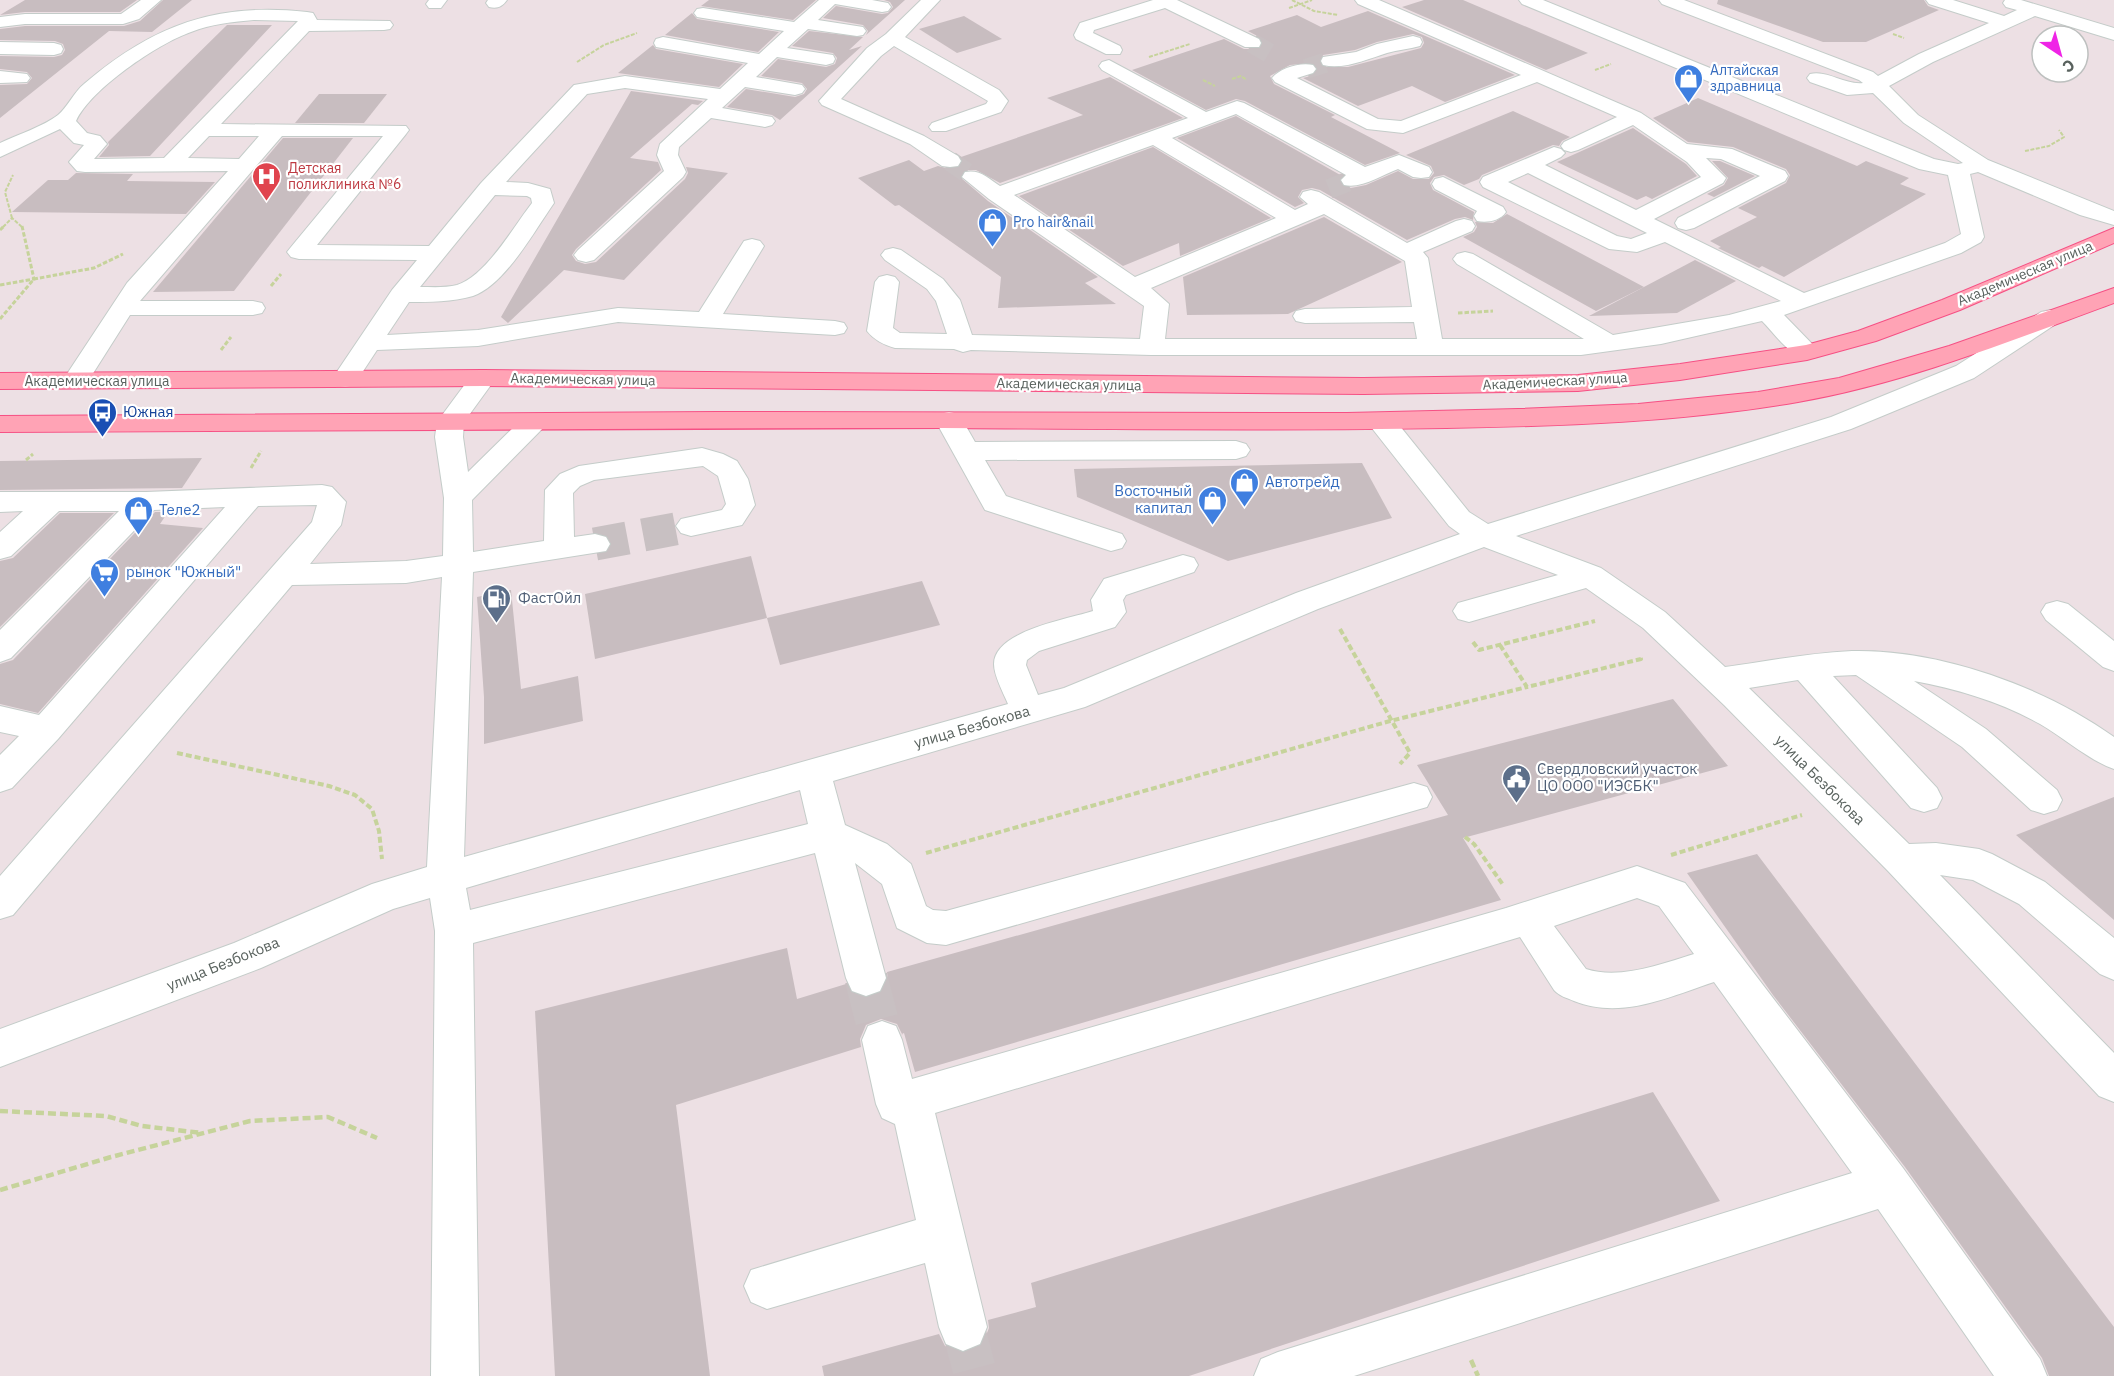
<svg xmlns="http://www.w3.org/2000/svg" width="2114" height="1376" viewBox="0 0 2114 1376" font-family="'IBM Plex Sans',sans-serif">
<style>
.building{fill:#c8bdc0;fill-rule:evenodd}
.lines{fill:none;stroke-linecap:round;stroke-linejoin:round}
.minor-tunnel-far2{stroke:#c8c0c2;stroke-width:20;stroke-dasharray:20 10;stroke-linecap:butt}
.minor-tunnel-far1{stroke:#c8c0c2;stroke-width:33;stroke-dasharray:33 16;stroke-linecap:butt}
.minor-tunnel{stroke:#c8c0c2;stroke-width:43;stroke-dasharray:43 21;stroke-linecap:butt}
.minor-casing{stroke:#c4ccc9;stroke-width:2}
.major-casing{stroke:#f65084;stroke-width:2}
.path-far3{stroke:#c6d39b;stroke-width:2;stroke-dasharray:4 1.5;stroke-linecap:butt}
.path-far2{stroke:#c6d39b;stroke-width:3;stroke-dasharray:4.5 2;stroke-linecap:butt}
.path-far1{stroke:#c6d39b;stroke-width:4;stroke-dasharray:6 3;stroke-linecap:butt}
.path{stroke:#c6d39b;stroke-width:4.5;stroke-dasharray:8 4;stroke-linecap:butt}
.minor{fill:#fff;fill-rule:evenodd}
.major{fill:#ffa3b5;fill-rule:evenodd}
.labels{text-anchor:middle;stroke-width:4.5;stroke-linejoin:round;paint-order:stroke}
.far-shop-label{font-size:14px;fill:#366cbe;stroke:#fff;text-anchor:start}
.far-health-label{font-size:14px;fill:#be3a42;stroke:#fff;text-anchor:start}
.far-street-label{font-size:14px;fill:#59625e;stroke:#fff}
.transit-label{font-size:15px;fill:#164399;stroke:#fff;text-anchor:start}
.shop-label{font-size:15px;fill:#366cbe;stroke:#fff;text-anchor:start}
.service-label{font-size:15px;fill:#4e5e75;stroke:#fff;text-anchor:start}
.street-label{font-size:15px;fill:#59625e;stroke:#fff}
</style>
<rect width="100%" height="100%" fill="#ede0e4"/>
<g class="building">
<polygon points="25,0 137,0 120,12 25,12 0,15"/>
<polygon points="163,0 192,0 152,32 109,31 0,118 0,85 27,84 32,78 27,72 0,69 0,56 54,57 62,55 65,50 63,44 55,41 0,40 0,29 25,26 124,26 140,21"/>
<polygon points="709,0 816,0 793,20 701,6"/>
<polygon points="884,0 905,0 866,35 868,31 863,25 823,18 836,6 882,14 888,13 893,7 890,2"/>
<polygon points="1424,0 1463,0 1588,53 1546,70 1402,7"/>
<polygon points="1718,0 1924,0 1928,6 1939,10 1866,42 1823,42 1717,4"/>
<path d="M1368,11L1515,75L1445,102L1412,86L1358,106L1303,78L1314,75L1318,70L1313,63L1290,65L1270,76L1274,84L1335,115L1331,117L1400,153L1365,165L1245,101L1236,99L1206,110L1132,70L1224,39L1244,49H1259L1263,44L1261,38L1248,31L1297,15L1321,27ZM1413,34L1422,37L1424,43L1421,48L1348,67H1323L1319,62L1323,55L1355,50L1377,42Z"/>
<polygon points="692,13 697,19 779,32 758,52 665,35"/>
<polygon points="964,16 1002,39 957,53 919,29"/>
<polygon points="227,25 272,25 150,156 99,157 109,145 108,142"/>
<polygon points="809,31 863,37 849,50 862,46 780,120 772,115 727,107 746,89 795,97 804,94 807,89 802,83 761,76 778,59 826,67 835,64 837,58 833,53 792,46"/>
<polygon points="653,45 656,49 743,64 719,87 618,73"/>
<polygon points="1110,77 1183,118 1000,183 976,170 965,170 960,177 988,201 1098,277 1085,283 1116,304 998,308 1001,277 899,205 895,206 858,178 909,160 924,171 938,166 950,169 958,168 963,162 961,157 1083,115 1047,98"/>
<polygon points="631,91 703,101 698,105 692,104 630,158 658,162 661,170 576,249 572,255 576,261 585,264 596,262 685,179 688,173 686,167 728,173 624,280 564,270 508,323 501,317"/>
<polygon points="319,94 387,94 364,123 295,123"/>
<polygon points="1698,98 1857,166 1866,161 1909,178 1900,184 1926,194 1784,277 1762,266 1759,268 1718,248 1721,247 1710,241 1757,217 1738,208 1786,183 1790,175 1786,169 1733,147 1688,142 1653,118"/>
<polygon points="1513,111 1570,137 1562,141 1559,146 1553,145 1482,175 1479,179 1464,185 1444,175 1434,177 1430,183 1433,190 1474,212 1473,220 1465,217 1455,219 1407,240 1320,190 1312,188 1302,190 1298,197 1304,203 1295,207 1177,138 1236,116 1342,176 1339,180 1342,186 1351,188 1366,185 1398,171 1413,179 1429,179 1434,173 1431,166 1406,155"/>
<polygon points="1633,128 1686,164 1697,176 1652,199 1646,196 1637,200 1557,162"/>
<polygon points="283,138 353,138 234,291 153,292"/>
<polygon points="1153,147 1271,218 1180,256 1179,243 1123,266 1019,196"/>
<polygon points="1712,161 1720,161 1755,176 1714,197 1707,194 1724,185 1728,178"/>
<polygon points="76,173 133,174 127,181 215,182 186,214 12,212 48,180 68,180"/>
<polygon points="1507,214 1644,287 1596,311 1463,237 1474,232 1477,227 1475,222 1493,223"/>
<polygon points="1324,217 1402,262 1288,314 1187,315 1183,277"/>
<polygon points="1695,260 1736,281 1677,313 1589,316"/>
<polygon points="202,458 182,488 0,490 0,461"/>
<polygon points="1362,463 1392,518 1228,561 1077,497 1074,469"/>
<polygon points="155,512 168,512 160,524 203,528 38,713 0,704 0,664 13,660"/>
<polygon points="60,513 114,513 0,627 0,561 13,558"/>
<polygon points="751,556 767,618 595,659 585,594"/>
<polygon points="922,581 940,625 780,665 767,618"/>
<polygon points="511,590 521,689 578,676 583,721 484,744 484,697 477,597"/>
<polygon points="1673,699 1728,766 1463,838 1501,900 915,1072 904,1033 902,1034 897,1024 881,1019 866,1025 860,1039 861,1047 676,1105 710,1376 555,1376 535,1011 787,948 797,999 846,984 851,993 867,998 882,992 888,979 887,972 1448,815 1417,765"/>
<polygon points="2114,797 2114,920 2016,835"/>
<polygon points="1757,854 2114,1327 2114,1376 2049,1376 2042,1358 1905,1167 1773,995 1687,873"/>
<polygon points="1653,1092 1720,1201 1189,1376 824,1376 822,1366 939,1334 945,1346 964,1353 982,1345 989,1328 988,1320 1036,1307 1031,1283"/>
</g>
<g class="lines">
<g class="minor-tunnel-far2">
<polyline points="1252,43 1269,53"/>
<polyline points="1306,69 1330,61"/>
<polyline points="950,161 973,177"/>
<polyline points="1329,189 1352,180"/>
</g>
<polyline class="minor-tunnel-far1" points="595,544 691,526"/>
<g class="minor-tunnel">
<polyline points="866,978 882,1040"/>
<polyline points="963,1327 976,1376"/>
</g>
<defs>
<g id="minor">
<polygon points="141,0 161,0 139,19 123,24 25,24 0,27 0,17 25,14 121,14"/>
<polygon points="429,0 447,0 441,8 429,8 426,4"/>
<path d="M488,0H507C502,7 497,9 489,7L486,3Z"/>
<path d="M819,0H872L888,3L891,7L888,11L882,12L835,4L818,20L863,27L866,31L863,35L857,36L808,29L787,48L833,55L835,59L833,63L826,65L777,57L756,77L802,85L805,89L802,93L795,95L745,87L722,108L772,117L775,121L772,125L765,127L711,118L679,147L678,155L686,172L683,177L594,260L586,262L578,260L574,255L578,250L664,171L657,155L660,144L708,99L625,88L587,94L506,182L528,183L550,189L554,203C535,230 505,285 473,296C452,302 430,302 409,302L387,335L478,330L618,308L699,312L744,241L752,239L760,241L764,246L723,314L835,321L844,323L847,328L844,333L835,335L618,322L478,346L377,350L354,385L345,387L336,385L332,379L392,290L417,260L299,259L291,257L287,252L291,247L383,136H282L140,301H253L262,303L265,308L262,313L253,315H130L85,386L76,388L67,386L63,380L127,283L228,171L85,172L77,171L69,162L84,145L74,143L60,129L0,157V143C17,135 44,126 58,115C67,108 74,92 84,84C153,25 216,2 307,12L313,13L317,20L390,21L393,25L390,29L384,30L309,31L221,124L406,126L409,130L406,134L317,245L429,246L481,183L574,85L625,76L720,89L748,63L656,47L654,43L656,39L663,37L759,54L784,31L703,18L697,17L694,13L697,9L703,8L794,22ZM254,20L298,21L164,158L94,159L107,144L100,136L87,133L76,121C91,89 157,44 191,32C211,24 233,22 254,20ZM209,136H259L239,159L188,158ZM495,195L527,196L531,198L532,203C514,226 486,276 457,285C446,288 432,287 420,287Z"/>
<polygon points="921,0 940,0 905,37 999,90 1008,101 1001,112 946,131 932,131 929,127 932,123 986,104 988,101 894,46 881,56 841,99 924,136 958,156 961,161 958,166 950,167 942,166 910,144 822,105 819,101 867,48 886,34"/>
<polygon points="1153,0 1177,0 1259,39 1261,43 1259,47 1245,47 1165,8 1094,30 1093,33 1120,46 1122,50 1120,54 1106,54 1076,39 1074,35 1080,23"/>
<path d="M1355,0H1379L1641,113L1687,144L1732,149L1785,171L1788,176L1785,181L1694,228L1686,230L1678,228L1675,223L1678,218L1760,176L1721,159L1706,158L1726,178L1723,183L1654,219L1804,293L1945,243L1961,234L1948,175L1919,169L1522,4L1519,0H1543L1934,159L1958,164L1963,163L1904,123L1873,93L1847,95L1810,82L1807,78L1810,74C1828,70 1844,85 1863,83L1859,80L1662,4L1659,0H1684L1873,72L1878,76L1919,54L1989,23L1929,4L1926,0H1953L2004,16L2017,10L2006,7L2003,3L2005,0H2021L2114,28V40L2035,16L1933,62L1889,86L1918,115L1988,160L2114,211V225L2080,215L1978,172L1970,174L1984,237L1981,242L1961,253L1784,315L1820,352L1816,357C1793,363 1777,336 1762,321L1661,344L1581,355H1151L971,350L963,352L954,349L895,348C884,345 874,340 867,331L875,282L879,277L887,275L895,277L899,282L893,328L900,333L947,334L936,301L927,289L885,260L881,255L885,250L893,248L901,250L943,279L960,300L972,335L1140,339L1144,306L989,199L962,177L965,172C980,169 988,178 1000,186L1188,118L1102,70L1099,66L1102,62L1109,60L1206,112L1237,101L1244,103L1365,167L1399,155L1429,167L1432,172L1429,177L1421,178L1413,177L1398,169C1382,175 1362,189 1344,185L1341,180L1346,175L1236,114L1172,138L1295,210L1308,204L1300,197L1303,192L1311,190L1319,192L1407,243L1456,221L1464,219L1472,221L1475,226L1472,231L1423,252L1428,258L1442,339H1584L1457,264L1453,259L1457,254L1465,252L1473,254L1613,335L1729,315L1781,301L1665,242L1637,252L1609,249L1483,187L1480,182L1483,177L1554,147L1561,149L1565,153L1561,157L1545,165L1636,210L1701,177L1687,162L1633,125L1578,150L1571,152L1564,150L1561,146L1564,142L1617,117L1537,82L1403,133L1367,129L1275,82L1272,78C1280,68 1300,62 1313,65L1316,69L1313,73L1297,78L1378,119L1401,121L1521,75L1358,4ZM1153,145L1276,218L1135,277L1014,195ZM1528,173L1647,233L1631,239L1617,236L1508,182ZM1324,214L1405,261L1412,307L1305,309L1296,311L1293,316L1296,321L1305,323L1414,322L1417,339H1165L1169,304L1151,288Z"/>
<path d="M1413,36L1420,38L1422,42L1420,46C1409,49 1398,50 1387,53C1368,59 1344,70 1323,65L1321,61L1323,57L1356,52L1377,44Z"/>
<polygon points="0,42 54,43 61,45 63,49 61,53 54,55 0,54"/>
<polygon points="0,71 27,74 30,78 27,82 0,83"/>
<path d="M1443,177L1503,207L1506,212C1500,221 1487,223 1477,221L1474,216L1477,211L1435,189L1432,184L1435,179Z"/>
<path d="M2050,310L2059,312L2062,317L2059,322L1974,378L1851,429L1516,536L1601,568L1665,612L1725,667C1768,661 1809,653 1852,651C1940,649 2044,687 2114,737V769C2090,761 2063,737 2040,724C2001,702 1957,689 1914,681L1986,729L2057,790L2062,800L2057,810L2044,814L2031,810L1962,747L1856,675L1833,676L1937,788L1942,798L1937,808L1924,812L1911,808L1798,680L1749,688L1909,844L1936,843L1979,849L1992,854L2045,882L2114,938V980L2100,974L2019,904L1973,880L1940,875L2114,1053V1102L2099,1096L1888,871L1724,705L1643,628L1586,588L1469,622L1458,619L1453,611L1458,603L1558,575L1484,547L1318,609L1085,707L833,781L845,825L887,844L911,864L926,906L933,910L946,911L1414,783L1427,787L1432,797L1427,807L946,945L927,943L897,928L882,884L855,863L886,978L880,991L866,996L852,991L846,978L815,853L473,943L479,1376H431L435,931L430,898L393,909L261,968L0,1067V1029L234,943L372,884L427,867L442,577L406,583L292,585L13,915L0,919V876L312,522L317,505L258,506L58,739L12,788L0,792V755L19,736L0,732V706L39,715L225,507L154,510L11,658L0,662V630L119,511H59L11,556L0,559V532L23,511L0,512V492H146L322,485L332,487L346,502L341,525L310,564L406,561L443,556L444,498L435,437L437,422L474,372L483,370L492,372L496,378L464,422L463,437L468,472L525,416L535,414L545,416L549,422L472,500L473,552L544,541L545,490L560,474L579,466L702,448L723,454L737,461L748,479L755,505L742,525L691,536L681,533L676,526L681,519L722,510L726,504L718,476L703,466L594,480L580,486L573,493L574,537L595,534L606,537L610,544L606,551L473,572L464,857L1008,704C1003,692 994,676 994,664C994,631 1068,619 1093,611L1091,600L1104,579L1183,555L1194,558L1198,565L1194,572L1126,595L1123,600L1126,612L1115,627L1039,651L1027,660L1026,665L1038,695L1064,688L1296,593L1460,534L1449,526L1371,427L1367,421L1371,415L1381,413L1391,415L1469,512L1488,524L1831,417L1956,366L2041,312ZM800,790L808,824L470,910L466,888Z"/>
<polygon points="949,412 959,414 975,442 1236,441 1246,444 1250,450 1246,456 1236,459 985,460 1006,496 1122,534 1126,541 1122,548 1111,551 985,510 935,420 939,414"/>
<polygon points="2057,601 2068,604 2114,641 2114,671 2103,667 2046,620 2041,612 2046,604"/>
<path d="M1637,866L1685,883L1903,1168L2040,1359L2047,1376H1994L1878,1209L1354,1376H1254L1261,1359L1278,1352L1852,1173L1714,982C1669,997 1621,1020 1574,1001C1567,998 1559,996 1554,990L1520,937L935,1113L987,1327L980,1344L963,1351L946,1344L939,1327L925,1263L767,1309L751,1302L744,1286L751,1270L916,1220L895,1124L882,1118L876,1104L862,1040L868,1026L882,1021L896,1026L902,1040L912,1079L1506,908ZM1637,898L1659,906L1694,954C1661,964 1620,980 1586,969L1554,926Z"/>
</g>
<g id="major">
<polygon points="2114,228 2114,243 1960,310 1876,341 1807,360 1680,380 1578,391 1363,394 483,386 0,389 0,373 483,370 1363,378 1578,375 1680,364 1806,345 1858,331 1942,300"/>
<path d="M2114,288V303C2010,341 1907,383 1798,402C1682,422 1563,426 1446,428C1278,431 1110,429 942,428C628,428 314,431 0,432V416L715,412L1347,413L1518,409L1638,404L1758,392L1839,378L1949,346Z"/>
</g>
</defs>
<use href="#minor" class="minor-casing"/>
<use href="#major" class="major-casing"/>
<g class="path-far3">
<polyline points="1292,0 1314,11 1338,15"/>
<polyline points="1289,8 1312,0"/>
<polyline points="1893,34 1904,38"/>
<polyline points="1149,57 1190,44"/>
<polyline points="577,62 604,45 637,33"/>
<polyline points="1595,70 1611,64"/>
<polyline points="1232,79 1241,76 1247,80"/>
<polyline points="1203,80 1215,86"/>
<polyline points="2025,151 2049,146 2064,137 2059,130"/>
<polyline points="12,218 5,192 13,175"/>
<polyline points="3,227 12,218 22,227"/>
</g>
<g class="path-far2">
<polyline points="0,230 4,226"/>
<polyline points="0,285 34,279 22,226"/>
<polyline points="271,286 281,274"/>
<polyline points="1458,313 1493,311"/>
<polyline points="0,319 34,279 94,268 123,254"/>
<polyline points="221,350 231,337"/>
<polyline points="26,460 33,454"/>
<polyline points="251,468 261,451"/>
</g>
<g class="path-far1">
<polyline points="1340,629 1410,753 1400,764"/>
<polyline points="1473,642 1479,650 1595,621"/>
<polyline points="1500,645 1527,687 1641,659 1639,656"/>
<polyline points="177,753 329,786 355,795 372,809 379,831 382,859"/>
<polyline points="1465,837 1474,844 1504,886"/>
<polyline points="926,853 1390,721 1527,687"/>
<polyline points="1671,855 1802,815"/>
</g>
<g class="path">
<polyline points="0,1111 106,1116 142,1126 202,1133"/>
<polyline points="0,1190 111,1157 250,1121 328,1117 377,1138"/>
<polyline points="1471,1360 1478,1376"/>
</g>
<use href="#minor" class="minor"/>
<use href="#major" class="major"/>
</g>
<defs>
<symbol id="shop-pin" viewBox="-11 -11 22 30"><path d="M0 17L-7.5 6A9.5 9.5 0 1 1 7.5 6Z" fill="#3f7fe0" stroke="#fff"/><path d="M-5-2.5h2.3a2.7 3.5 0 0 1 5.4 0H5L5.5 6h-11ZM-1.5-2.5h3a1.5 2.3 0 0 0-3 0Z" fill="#fff"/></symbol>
<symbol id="hospital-pin" viewBox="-11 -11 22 30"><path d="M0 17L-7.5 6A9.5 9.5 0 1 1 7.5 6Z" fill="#e0444e" stroke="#fff"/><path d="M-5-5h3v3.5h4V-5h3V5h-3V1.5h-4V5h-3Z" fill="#fff"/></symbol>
<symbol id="bus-pin" viewBox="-11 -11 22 30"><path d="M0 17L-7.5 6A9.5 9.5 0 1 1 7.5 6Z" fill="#1a4fb4" stroke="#fff"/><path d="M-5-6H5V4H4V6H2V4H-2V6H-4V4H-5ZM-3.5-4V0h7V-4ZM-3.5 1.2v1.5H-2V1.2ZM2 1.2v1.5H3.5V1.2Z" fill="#fff"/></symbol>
<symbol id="supermarket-pin" viewBox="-11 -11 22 30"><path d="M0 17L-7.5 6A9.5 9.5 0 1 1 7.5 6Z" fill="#3f7fe0" stroke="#fff"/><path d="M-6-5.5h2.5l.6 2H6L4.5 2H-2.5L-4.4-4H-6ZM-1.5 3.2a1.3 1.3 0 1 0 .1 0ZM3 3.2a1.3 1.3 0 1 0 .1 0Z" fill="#fff"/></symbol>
<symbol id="fuel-pin" viewBox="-11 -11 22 30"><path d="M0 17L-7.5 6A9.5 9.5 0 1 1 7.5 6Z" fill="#5c6f8a" stroke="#fff"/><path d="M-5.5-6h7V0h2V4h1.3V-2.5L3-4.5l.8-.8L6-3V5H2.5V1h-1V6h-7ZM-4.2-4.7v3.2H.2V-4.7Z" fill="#fff"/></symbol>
<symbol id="civic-pin" viewBox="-11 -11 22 30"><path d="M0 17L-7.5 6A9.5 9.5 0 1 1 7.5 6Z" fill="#5c6f8a" stroke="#fff"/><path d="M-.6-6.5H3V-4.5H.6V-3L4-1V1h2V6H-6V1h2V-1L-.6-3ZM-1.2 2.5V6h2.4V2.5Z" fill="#fff"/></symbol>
</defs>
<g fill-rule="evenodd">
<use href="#shop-pin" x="1672" y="62" width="33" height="45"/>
<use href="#hospital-pin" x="250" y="160" width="33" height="45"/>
<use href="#shop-pin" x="976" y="206" width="33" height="45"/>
<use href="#bus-pin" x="86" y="396" width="33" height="45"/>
<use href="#shop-pin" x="1228" y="466" width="33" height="45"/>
<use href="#shop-pin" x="1196" y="484" width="33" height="45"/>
<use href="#shop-pin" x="122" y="494" width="33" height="45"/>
<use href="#supermarket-pin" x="88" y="556" width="33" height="45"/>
<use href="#fuel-pin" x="480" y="582" width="33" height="45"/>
<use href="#civic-pin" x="1500" y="762" width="33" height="45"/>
</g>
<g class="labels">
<g class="far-shop-label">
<text x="1710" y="75">Алтайская<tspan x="1710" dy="16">здравница</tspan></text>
<text x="1013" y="227">Pro hair&amp;nail</text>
</g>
<g class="far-health-label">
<text x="288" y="173">Детская<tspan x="288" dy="16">поликлиника №6</tspan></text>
</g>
<g class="far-street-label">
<text transform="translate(2025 273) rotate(-23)" y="5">Академическая улица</text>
<text transform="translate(583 379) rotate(1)" y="5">Академическая улица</text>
<text x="97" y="386">Академическая улица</text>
<text transform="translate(1555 381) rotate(-3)" y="5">Академическая улица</text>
<text transform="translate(1069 384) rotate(1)" y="5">Академическая улица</text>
</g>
<g class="transit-label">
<text x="123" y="417">Южная</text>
</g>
<g class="shop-label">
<text x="1265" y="487">Автотрейд</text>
<text x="1192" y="496" text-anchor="end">Восточный<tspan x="1192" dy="17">капитал</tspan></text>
<text x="159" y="515">Теле2</text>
<text x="126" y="577">рынок "Южный"</text>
</g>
<g class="service-label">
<text x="518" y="603">ФастОйл</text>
<text x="1537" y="774">Свердловский участок<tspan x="1537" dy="17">ЦО ООО "ИЭСБК"</tspan></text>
</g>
<g class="street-label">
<text transform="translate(972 727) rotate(-16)" y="5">улица Безбокова</text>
<text transform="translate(1820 780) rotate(45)" y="5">улица Безбокова</text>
<text transform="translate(223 964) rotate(-22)" y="5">улица Безбокова</text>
</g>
</g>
<g transform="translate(2060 54) rotate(144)"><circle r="28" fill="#ffffff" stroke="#bdc0bf" stroke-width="1.5"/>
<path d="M0-4.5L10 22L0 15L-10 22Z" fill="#ef24e6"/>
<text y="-9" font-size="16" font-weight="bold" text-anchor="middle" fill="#59625e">С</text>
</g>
</svg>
